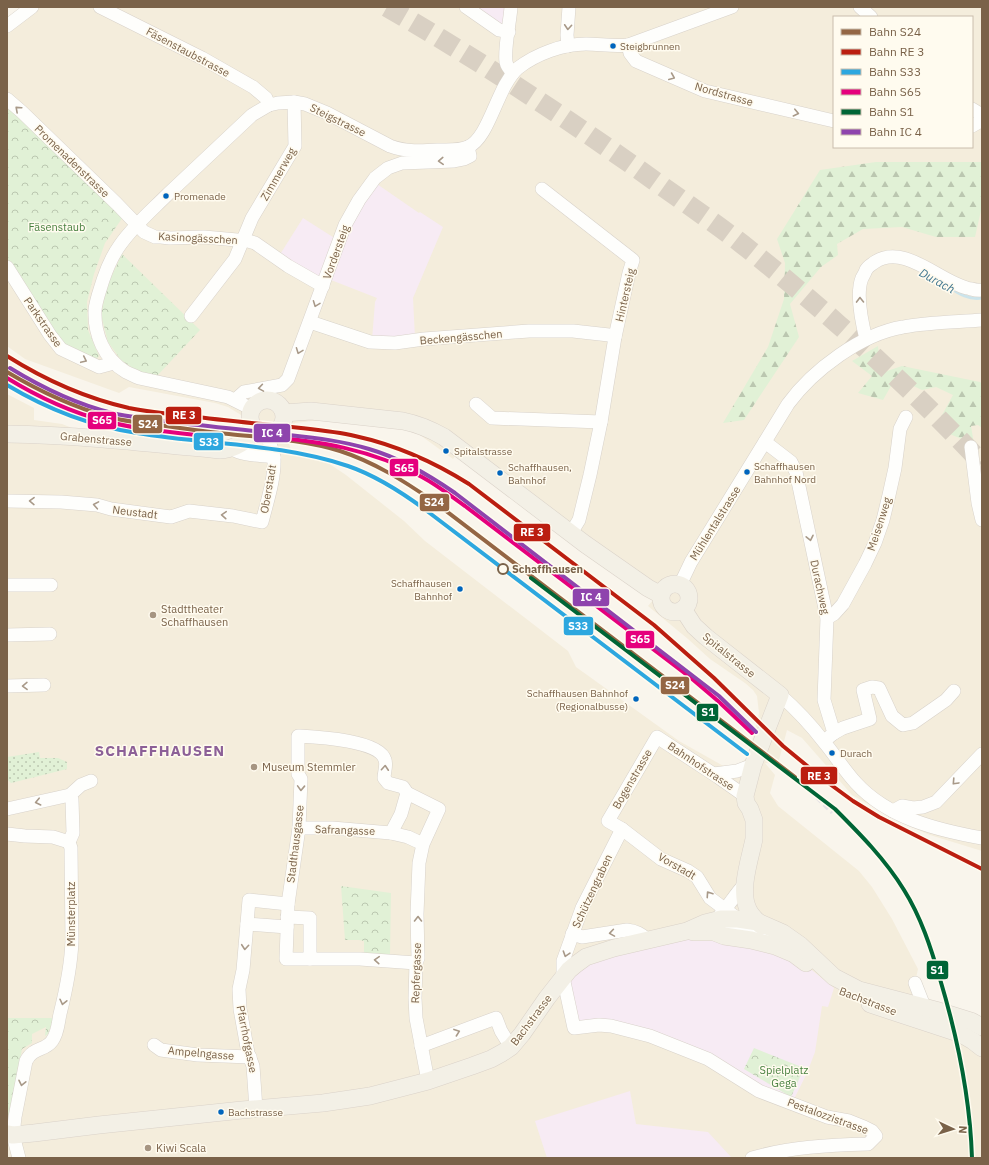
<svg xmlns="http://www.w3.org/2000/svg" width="989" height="1165" viewBox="0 0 989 1165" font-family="'IBM Plex Sans',sans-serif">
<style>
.residential{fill:#f4eddc;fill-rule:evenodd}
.education{fill:#f7ebf4}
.grass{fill:url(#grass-dots)}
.forest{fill:url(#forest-firs)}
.park{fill:url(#park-crowns)}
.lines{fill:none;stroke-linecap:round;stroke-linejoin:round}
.stream{stroke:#cce4eb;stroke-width:3}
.highway-tunnel{stroke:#d9d0c3;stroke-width:20;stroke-dasharray:20 10;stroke-linecap:butt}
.minor-casing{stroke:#d8d2ca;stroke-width:14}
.major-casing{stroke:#dad2c9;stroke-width:18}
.minor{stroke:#fefefc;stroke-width:13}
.major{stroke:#f3f0e6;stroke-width:17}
.rail{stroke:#e6e2e6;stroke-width:3;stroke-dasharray:6 4;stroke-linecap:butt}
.rail-1-casing{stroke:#fffbef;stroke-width:7}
.rail-2-casing{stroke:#fffbef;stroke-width:7}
.rail-3-casing{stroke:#fffbef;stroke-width:7}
.rail-4-casing{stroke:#fffbef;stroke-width:7}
.rail-5-casing{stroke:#fffbef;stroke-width:7}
.rail-6-casing{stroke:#fffbef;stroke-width:7}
.rail-1{stroke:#946644;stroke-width:4}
.rail-2{stroke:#bb1e10;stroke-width:4}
.rail-3{stroke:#2da7df;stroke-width:4}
.rail-4{stroke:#e5007d;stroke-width:4}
.rail-5{stroke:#006536;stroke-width:4}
.rail-6{stroke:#8e44ad;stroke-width:4}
.oneway{stroke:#a89988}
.bus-dot{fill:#0065bd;stroke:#fffbef;stroke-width:1.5}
.stop-dot{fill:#fffbef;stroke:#7a6249;stroke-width:2}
.poi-dot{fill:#a69582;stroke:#fffbef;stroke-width:1.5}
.labels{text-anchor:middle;stroke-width:3;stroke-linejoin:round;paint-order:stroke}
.bus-label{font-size:10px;fill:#7a6249;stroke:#fffbef;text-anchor:start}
.street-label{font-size:11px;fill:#7a6249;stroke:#fffbef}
.park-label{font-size:11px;fill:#498140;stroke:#fffbef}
.stop-label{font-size:11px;font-weight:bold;fill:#7a6249;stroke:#fffbef;text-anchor:start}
.poi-label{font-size:11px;fill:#7a6249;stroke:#fffbef;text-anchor:start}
.water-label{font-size:12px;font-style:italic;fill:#40768f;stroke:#fffbef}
.district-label{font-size:15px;font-weight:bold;letter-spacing:1px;fill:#8c6097;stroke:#fffbef}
.line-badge{stroke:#fffbef;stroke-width:1.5}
.badge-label{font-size:11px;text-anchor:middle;font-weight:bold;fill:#fff}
</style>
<defs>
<pattern id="grass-dots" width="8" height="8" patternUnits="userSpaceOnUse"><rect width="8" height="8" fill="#e1f1d6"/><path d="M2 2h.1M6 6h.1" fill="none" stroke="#bbc7b0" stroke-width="1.8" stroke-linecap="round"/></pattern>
<pattern id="forest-firs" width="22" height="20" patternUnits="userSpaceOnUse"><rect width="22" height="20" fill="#e1f1d6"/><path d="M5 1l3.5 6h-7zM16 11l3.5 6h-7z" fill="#bbc7b0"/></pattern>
<pattern id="park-crowns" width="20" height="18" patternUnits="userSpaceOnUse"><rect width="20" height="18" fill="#e1f1d6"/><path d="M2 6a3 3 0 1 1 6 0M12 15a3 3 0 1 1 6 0" fill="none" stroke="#bbc7b0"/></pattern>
</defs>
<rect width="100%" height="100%" fill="#f9f5ec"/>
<path class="residential" d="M36,7H982V851L930,835L904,824L852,795L802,738L787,730L778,764L765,763L775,775L770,793L778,806L859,871L872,887L892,919L918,969L915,983L924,1006L982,1027V1158H7V394L34,408V420L62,424L72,428L216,443L231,441L243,430L245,423L241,415L228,407L215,403L129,387L119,393L25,359L7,346V30ZM834,17H972V147H834ZM330,419L407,429L420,435L453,459L455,456L653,600L648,606L688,639L710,659L745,683L753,690L757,696L759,713L748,757L737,766L727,768L679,741L576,667L568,651L425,541L404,521L346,475L322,459L291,451L287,435L295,423Z"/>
<g class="education">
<polygon points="466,7 511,7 509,32"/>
<polygon points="377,184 419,213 420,212 443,227 413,298 415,338 372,340 375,302 377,298 331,280 349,227"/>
<polygon points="303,218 336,239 322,283 279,256"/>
<polygon points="687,931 787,950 834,988 828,1007 822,1006 815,1052 807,1073 792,1103 650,1036 574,1028 569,970"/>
<polygon points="630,1091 636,1124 708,1132 732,1158 547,1158 535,1121"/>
</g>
<polygon class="grass" points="39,752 40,758 58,758 67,762 67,769 11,783 8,780 7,757"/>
<g class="forest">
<polygon points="876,162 982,162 982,206 975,237 936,237 902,227 863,229 837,244 838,255 821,267 790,304 799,337 744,420 723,423 768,347 784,299 785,263 777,239 820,170"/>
<polygon points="878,346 881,373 902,366 980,382 982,384 982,428 978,425 971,426 974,444 935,428 953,395 936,387 922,390 907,383 891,386 883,400 858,393 872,376 852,361"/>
</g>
<g class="park">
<polygon points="7,107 123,217 105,243 94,274 87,302 88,330 99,356 93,362 61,345 7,261"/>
<polygon points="122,254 200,330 156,377 140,373 121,360 108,342 101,315 107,286"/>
<polygon points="341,886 391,893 390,956 364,954 364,941 359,940 345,940"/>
<polygon points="7,1018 54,1018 48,1034 45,1036 46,1027 32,1034 32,1043 22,1049 10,1115 7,1115"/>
<polygon points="754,1048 804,1068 791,1097 744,1069"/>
</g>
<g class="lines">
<path class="stream" d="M949,287C959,294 969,300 982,298"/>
<path class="highway-tunnel" d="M387,7C481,61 571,121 659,184C687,204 715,223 742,244C827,311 908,385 982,463"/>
<defs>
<g id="minor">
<polyline points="100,7 202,58 253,87 266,98 269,105"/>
<polyline points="466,7 499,30 509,32"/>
<path d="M511,7C510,22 504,48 506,62C507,67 510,70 513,73"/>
<polyline points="860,7 871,17"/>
<polyline points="7,26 32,7"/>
<polyline points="628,45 630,53 636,61 705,91 834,121"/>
<polyline points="568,46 567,35 569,7"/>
<polyline points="7,99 22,112 117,204 144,232 155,237 161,237 170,238 204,237 248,241 255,243 288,266 323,286"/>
<polyline points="972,109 982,115"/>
<polyline points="972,126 979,122 982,118"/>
<polyline points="542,189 633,260 629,273 615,337 601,422 590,475 579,520 571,533"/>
<polyline points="7,267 50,335 61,349 99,367 114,363"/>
<polyline points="191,316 235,259 252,218 295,146 294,102"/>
<polyline points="310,322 370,342 395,343 424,339 529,331 573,331 609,335 615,337"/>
<path d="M866,339C862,323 856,293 862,278C863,276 865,273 866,270C868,266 871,265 875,262C904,243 939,281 967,288C972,289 977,291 982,290"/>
<polyline points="235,400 244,392 282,385 288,379 345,225 359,200 375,178 388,168 402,163 454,161 464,159 470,156 468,147"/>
<polyline points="476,404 492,418 601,422"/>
<path d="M252,409L228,397L139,378C135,376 130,374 126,372C104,359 94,334 95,310C96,300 100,290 103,280C107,268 112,256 120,245C134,225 151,211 168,194C196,168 224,141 252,115L269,105L278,103L294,102L305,104L327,113L390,146C406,152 422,151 438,150C448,150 459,151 468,147C490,137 497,86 518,68C536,54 563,44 586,44C600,44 614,47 628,45L732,7"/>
<polyline points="765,442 791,462 796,472 827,618 824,700 834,733 824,741"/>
<polyline points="971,447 978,503 982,520"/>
<path d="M232,449C244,456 260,455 274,457"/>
<path d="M7,501L61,502L97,505L111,509L171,517L189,511L233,516L262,522C267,502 275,478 274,458C273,450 269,441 266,434"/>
<polyline points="7,585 51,585"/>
<path d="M680,585L691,562L788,404C813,370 861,334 903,327C928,322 956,322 982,320"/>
<polyline points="827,618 834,614 843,604 865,564 875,543 883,520 889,495 895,468 900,429 906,417"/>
<polyline points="7,635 50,634"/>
<polyline points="7,686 44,685"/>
<path d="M780,695C796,709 811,725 824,742C835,755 844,770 856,783C888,818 937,830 982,838"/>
<polyline points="834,733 843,728 870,719 863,690 872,687 879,688 892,716 903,725 913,723 946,700 954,691"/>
<polyline points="714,774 737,771 753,765"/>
<path d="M407,793L403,787L388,783L384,778C384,773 387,765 385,760C380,740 316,737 298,736V774L301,779L299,828L288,904L286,959H360L416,963"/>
<polyline points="7,809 70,795 81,785 91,781"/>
<polyline points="893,811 902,806 913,808 923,807 936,802 982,754"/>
<polyline points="299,828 332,828 391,833"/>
<path d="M622,829L582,908L563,961V977L574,1028L599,1025L611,1026L650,1036L708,1059L759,1091L827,1117L849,1121L864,1127L872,1131L876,1136L868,1144C829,1145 790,1147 752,1158"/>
<polyline points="7,834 25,836 53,837 69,842"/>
<polyline points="69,842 73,833 72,800 70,795"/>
<polyline points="423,844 408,837 391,833 401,814 407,793 439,809 423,844 419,863 417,914 418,958 416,963 415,998 416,1018 428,1081"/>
<path d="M720,915C729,906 735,894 745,884"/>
<polyline points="287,917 310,918 310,959"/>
<polyline points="738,919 710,898 697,877 688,871 661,859 622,829 608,821 657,737 718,777 745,796"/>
<polyline points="247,924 287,927"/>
<polyline points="714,932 725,928 771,932"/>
<path d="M572,934L582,937L627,930C636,931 641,934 648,940"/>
<polyline points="915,983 924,1006"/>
<polyline points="154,1045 161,1050 198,1055 250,1057"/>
<polyline points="421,1046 496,1018 501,1031 511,1047"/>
<polyline points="256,1109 253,1066 248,1053 240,1009 239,989 243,970 249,900 288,904"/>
<path d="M19,1158L13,1135L15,1117L26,1061C33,1047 45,1051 52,1041C58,1033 58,1023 60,1014C66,990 71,966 72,941L71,848L69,842"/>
</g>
<g id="major">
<circle cx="267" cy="417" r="17"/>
<path d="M284,413L311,411L403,421C418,424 430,429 444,437L585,544L648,588L661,595"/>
<path d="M7,434C78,435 149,443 220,450C235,449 247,441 256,429"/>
<circle cx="675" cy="598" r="14"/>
<path d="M683,609L694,626L706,637L780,695L753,765L745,796L746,803L750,809L754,820V839C750,859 739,890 748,909C751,916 757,921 762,926"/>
<polyline points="693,932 714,932 724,936 751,940 775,946 794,954 806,963"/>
<polyline points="870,1004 961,1034 973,1041 982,1048"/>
<polyline points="7,1134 13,1135 34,1133 99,1125 242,1110 323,1103 370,1096 428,1081 472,1066 491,1059 502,1053 511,1047 522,1034 547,998 569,970 575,965 586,957 614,948 687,931 705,923 721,919 738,919 758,922 783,933 800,945 834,977 859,990 939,1011 971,1021 982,1027"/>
</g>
</defs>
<use href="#minor" class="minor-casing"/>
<use href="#major" class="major-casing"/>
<use href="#minor" class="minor"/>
<use href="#major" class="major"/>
<polyline class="rail" points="795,777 832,813"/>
<defs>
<path id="rail-1" d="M7,372C39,391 73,407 109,417C128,422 147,424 166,426C187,429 208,432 229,434C266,438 304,440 340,451C374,462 404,481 433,501L795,777"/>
<path id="rail-2" d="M7,356C45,380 85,398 129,408C149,412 169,414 189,416C227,421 264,424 301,428C319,430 338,432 355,436C396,445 434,462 469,484L654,625L714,678L783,746L823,779L853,801L879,817L982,869"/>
<path id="rail-3" d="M7,385C47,409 90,426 137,433C207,445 280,443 348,466C377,476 403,493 427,511L747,754"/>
<g id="rail-4">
<path d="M7,378C38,397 70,412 105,421C138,430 172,432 205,436"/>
<path d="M262,436C318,441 372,449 422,477C437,485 451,496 465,506L691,678L718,701L752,733"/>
</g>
<path id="rail-5" d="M531,578L835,809C860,834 885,859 904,890C921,917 931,948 940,979C958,1039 970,1096 972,1158"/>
<path id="rail-6" d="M10,368C41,387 76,404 112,413C128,417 146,418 163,421C204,426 247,430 289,435C316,438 343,441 369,449C400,458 429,475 455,493L719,696L756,732"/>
</defs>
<use href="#rail-1" class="rail-1-casing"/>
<use href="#rail-2" class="rail-2-casing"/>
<use href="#rail-3" class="rail-3-casing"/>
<use href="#rail-4" class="rail-4-casing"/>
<use href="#rail-5" class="rail-5-casing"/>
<use href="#rail-6" class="rail-6-casing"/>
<use href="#rail-1" class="rail-1"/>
<use href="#rail-2" class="rail-2"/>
<use href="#rail-3" class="rail-3"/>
<use href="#rail-4" class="rail-4"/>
<use href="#rail-5" class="rail-5"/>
<use href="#rail-6" class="rail-6"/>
</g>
<defs><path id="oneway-chevron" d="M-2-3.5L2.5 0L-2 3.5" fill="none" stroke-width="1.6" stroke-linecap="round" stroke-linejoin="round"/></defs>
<g class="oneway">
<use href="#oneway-chevron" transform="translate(568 27) rotate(94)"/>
<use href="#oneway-chevron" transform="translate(672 77) rotate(23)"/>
<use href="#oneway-chevron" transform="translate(18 109) rotate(-138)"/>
<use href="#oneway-chevron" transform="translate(796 113) rotate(13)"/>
<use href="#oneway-chevron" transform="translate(441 161) rotate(177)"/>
<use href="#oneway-chevron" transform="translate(860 300) rotate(-91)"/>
<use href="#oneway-chevron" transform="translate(316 304) rotate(111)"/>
<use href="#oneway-chevron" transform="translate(299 351) rotate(111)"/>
<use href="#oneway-chevron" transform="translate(84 360) rotate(25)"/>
<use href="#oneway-chevron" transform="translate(261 388) rotate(171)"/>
<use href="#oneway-chevron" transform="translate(32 501) rotate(-179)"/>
<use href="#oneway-chevron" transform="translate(96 505) rotate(-170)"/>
<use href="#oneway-chevron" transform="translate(224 515) rotate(-176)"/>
<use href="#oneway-chevron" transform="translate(810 538) rotate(78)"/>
<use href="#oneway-chevron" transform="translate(25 686) rotate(179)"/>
<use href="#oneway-chevron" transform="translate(385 768) rotate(-86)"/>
<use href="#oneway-chevron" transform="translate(955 782) rotate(133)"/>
<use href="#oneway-chevron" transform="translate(301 788) rotate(92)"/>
<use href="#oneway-chevron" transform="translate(38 802) rotate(167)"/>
<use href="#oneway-chevron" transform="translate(709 894) rotate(-124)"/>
<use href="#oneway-chevron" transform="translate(418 919) rotate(-90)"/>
<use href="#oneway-chevron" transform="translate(612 933) rotate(171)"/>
<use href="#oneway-chevron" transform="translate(245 947) rotate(95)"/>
<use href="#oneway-chevron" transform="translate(566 954) rotate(108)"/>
<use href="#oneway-chevron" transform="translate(377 960) rotate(-176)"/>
<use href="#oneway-chevron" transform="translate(63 1002) rotate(103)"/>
<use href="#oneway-chevron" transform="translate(457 1032) rotate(-20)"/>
<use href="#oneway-chevron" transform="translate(22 1083) rotate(102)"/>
</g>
<g class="bus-dot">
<circle cx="613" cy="46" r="3.5"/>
<circle cx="166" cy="196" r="3.5"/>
<circle cx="446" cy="451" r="3.5"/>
<circle cx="747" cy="472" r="3.5"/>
<circle cx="500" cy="473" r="3.5"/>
<circle cx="460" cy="589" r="3.5"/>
<circle cx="636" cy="699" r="3.5"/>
<circle cx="832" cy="753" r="3.5"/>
<circle cx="221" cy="1112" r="3.5"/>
</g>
<circle class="stop-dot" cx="503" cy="569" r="5"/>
<g class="poi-dot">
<circle cx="153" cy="615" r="4"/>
<circle cx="254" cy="767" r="4"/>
<circle cx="148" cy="1148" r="4"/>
</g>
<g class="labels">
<g class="bus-label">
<text x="620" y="50">Steigbrunnen</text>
<text x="174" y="200">Promenade</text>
<text x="454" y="455">Spitalstrasse</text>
<text x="754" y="470">Schaffhausen<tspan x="754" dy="13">Bahnhof Nord</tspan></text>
<text x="508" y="471">Schaffhausen,<tspan x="508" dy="13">Bahnhof</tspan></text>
<text x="452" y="587" text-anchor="end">Schaffhausen<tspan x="452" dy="13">Bahnhof</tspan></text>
<text x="628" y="697" text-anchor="end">Schaffhausen Bahnhof<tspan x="628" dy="13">(Regionalbusse)</tspan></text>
<text x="840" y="757">Durach</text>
<text x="228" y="1116">Bachstrasse</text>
</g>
<g class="street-label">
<text transform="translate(188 52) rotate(28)" y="4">Fäsenstaubstrasse</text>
<text transform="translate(724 94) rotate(16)" y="4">Nordstrasse</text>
<text transform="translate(338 120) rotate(26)" y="4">Steigstrasse</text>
<text transform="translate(72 161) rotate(44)" y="4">Promenadenstrasse</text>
<text transform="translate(278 174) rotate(-60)" y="4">Zimmerweg</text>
<text transform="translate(198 238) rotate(3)" y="4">Kasinogässchen</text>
<text transform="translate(336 252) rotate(-70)" y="4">Vordersteig</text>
<text transform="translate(625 295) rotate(-77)" y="4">Hintersteig</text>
<text transform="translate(43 322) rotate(55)" y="4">Parkstrasse</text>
<text transform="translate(461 337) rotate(-5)" y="4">Beckengässchen</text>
<text transform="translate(96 439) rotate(5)" y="4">Grabenstrasse</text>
<text transform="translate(268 489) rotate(-80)" y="4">Oberstadt</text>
<text transform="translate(135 512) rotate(7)" y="4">Neustadt</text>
<text transform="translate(715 523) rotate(-58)" y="4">Mühlentalstrasse</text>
<text transform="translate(879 524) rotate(-72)" y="4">Meisenweg</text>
<text transform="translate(820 587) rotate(78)" y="4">Durachweg</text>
<text transform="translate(729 655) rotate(39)" y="4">Spitalstrasse</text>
<text transform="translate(701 766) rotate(34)" y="4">Bahnhofstrasse</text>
<text transform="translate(632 779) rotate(-60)" y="4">Bogenstrasse</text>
<text transform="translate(345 830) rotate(2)" y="4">Safrangasse</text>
<text transform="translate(295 844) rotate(-83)" y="4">Stadthausgasse</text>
<text transform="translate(677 866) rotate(30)" y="4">Vorstadt</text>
<text transform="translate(592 891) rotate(-65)" y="4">Schützengraben</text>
<text transform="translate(71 914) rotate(-90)" y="4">Münsterplatz</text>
<text transform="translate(416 973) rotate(-88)" y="4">Repfergasse</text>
<text transform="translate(868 1001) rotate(21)" y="4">Bachstrasse</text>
<text transform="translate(531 1020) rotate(-53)" y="4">Bachstrasse</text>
<text transform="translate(247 1039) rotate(79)" y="4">Pfarrhofgasse</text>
<text transform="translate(201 1053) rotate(5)" y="4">Ampelngasse</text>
<text transform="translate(828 1116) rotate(20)" y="4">Pestalozzistrasse</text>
</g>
<g class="park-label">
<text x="57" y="231">Fäsenstaub</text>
<text x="784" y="1074">Spielplatz<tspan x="784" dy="13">Gega</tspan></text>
</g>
<g class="stop-label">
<text x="512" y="573">Schaffhausen</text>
</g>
<g class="poi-label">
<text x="161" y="613">Stadttheater<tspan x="161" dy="13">Schaffhausen</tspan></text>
<text x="262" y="771">Museum Stemmler</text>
<text x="156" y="1152">Kiwi Scala</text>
</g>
<g class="water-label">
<text transform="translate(937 281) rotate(29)" y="4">Durach</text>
</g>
<g class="district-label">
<text x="160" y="756">SCHAFFHAUSEN</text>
</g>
</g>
<g class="line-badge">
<rect x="165" y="406" width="37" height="19" rx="4" fill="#bb1e10"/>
<rect x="87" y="411" width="30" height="19" rx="4" fill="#e5007d"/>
<rect x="132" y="414" width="31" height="20" rx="4" fill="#946644"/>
<rect x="253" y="423" width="38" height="20" rx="4" fill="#8e44ad"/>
<rect x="193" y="432" width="31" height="19" rx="4" fill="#2da7df"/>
<rect x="389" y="458" width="30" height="19" rx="4" fill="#e5007d"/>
<rect x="419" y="493" width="31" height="19" rx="4" fill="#946644"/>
<rect x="513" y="523" width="38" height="19" rx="4" fill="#bb1e10"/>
<rect x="572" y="588" width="38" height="19" rx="4" fill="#8e44ad"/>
<rect x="563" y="616" width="31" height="20" rx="4" fill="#2da7df"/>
<rect x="625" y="630" width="30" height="19" rx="4" fill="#e5007d"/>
<rect x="660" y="676" width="30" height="19" rx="4" fill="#946644"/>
<rect x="696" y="703" width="23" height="19" rx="4" fill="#006536"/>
<rect x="800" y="766" width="38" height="19" rx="4" fill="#bb1e10"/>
<rect x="926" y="960" width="23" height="20" rx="4" fill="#006536"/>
</g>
<g class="badge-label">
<text x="184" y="419">RE 3</text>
<text x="102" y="424">S65</text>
<text x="148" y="428">S24</text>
<text x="272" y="437">IC 4</text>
<text x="209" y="446">S33</text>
<text x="404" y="472">S65</text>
<text x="434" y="506">S24</text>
<text x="532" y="536">RE 3</text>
<text x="591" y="601">IC 4</text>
<text x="578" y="630">S33</text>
<text x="640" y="643">S65</text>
<text x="675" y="689">S24</text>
<text x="708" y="716">S1</text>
<text x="819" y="780">RE 3</text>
<text x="937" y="974">S1</text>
</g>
<rect width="989" height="1165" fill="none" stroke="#7a6249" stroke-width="16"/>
<rect x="833" y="16" width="140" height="132" fill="#fffbef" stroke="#cabead"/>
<rect x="841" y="29" width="20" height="6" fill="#946644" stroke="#cabead"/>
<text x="869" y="36" font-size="12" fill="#7a6249">Bahn S24</text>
<rect x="841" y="49" width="20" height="6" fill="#bb1e10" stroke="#cabead"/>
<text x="869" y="56" font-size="12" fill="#7a6249">Bahn RE 3</text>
<rect x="841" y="69" width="20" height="6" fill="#2da7df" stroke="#cabead"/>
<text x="869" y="76" font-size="12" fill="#7a6249">Bahn S33</text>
<rect x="841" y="89" width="20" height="6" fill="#e5007d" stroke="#cabead"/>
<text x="869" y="96" font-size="12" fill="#7a6249">Bahn S65</text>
<rect x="841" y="109" width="20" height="6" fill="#006536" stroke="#cabead"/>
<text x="869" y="116" font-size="12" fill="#7a6249">Bahn S1</text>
<rect x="841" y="129" width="20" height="6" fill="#8e44ad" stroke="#cabead"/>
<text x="869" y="136" font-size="12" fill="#7a6249">Bahn IC 4</text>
<g transform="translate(953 1129) rotate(94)" stroke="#fffbef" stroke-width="3" paint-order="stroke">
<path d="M0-3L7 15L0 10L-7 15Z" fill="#7a6249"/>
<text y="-6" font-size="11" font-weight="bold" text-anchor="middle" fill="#7a6249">N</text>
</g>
</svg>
